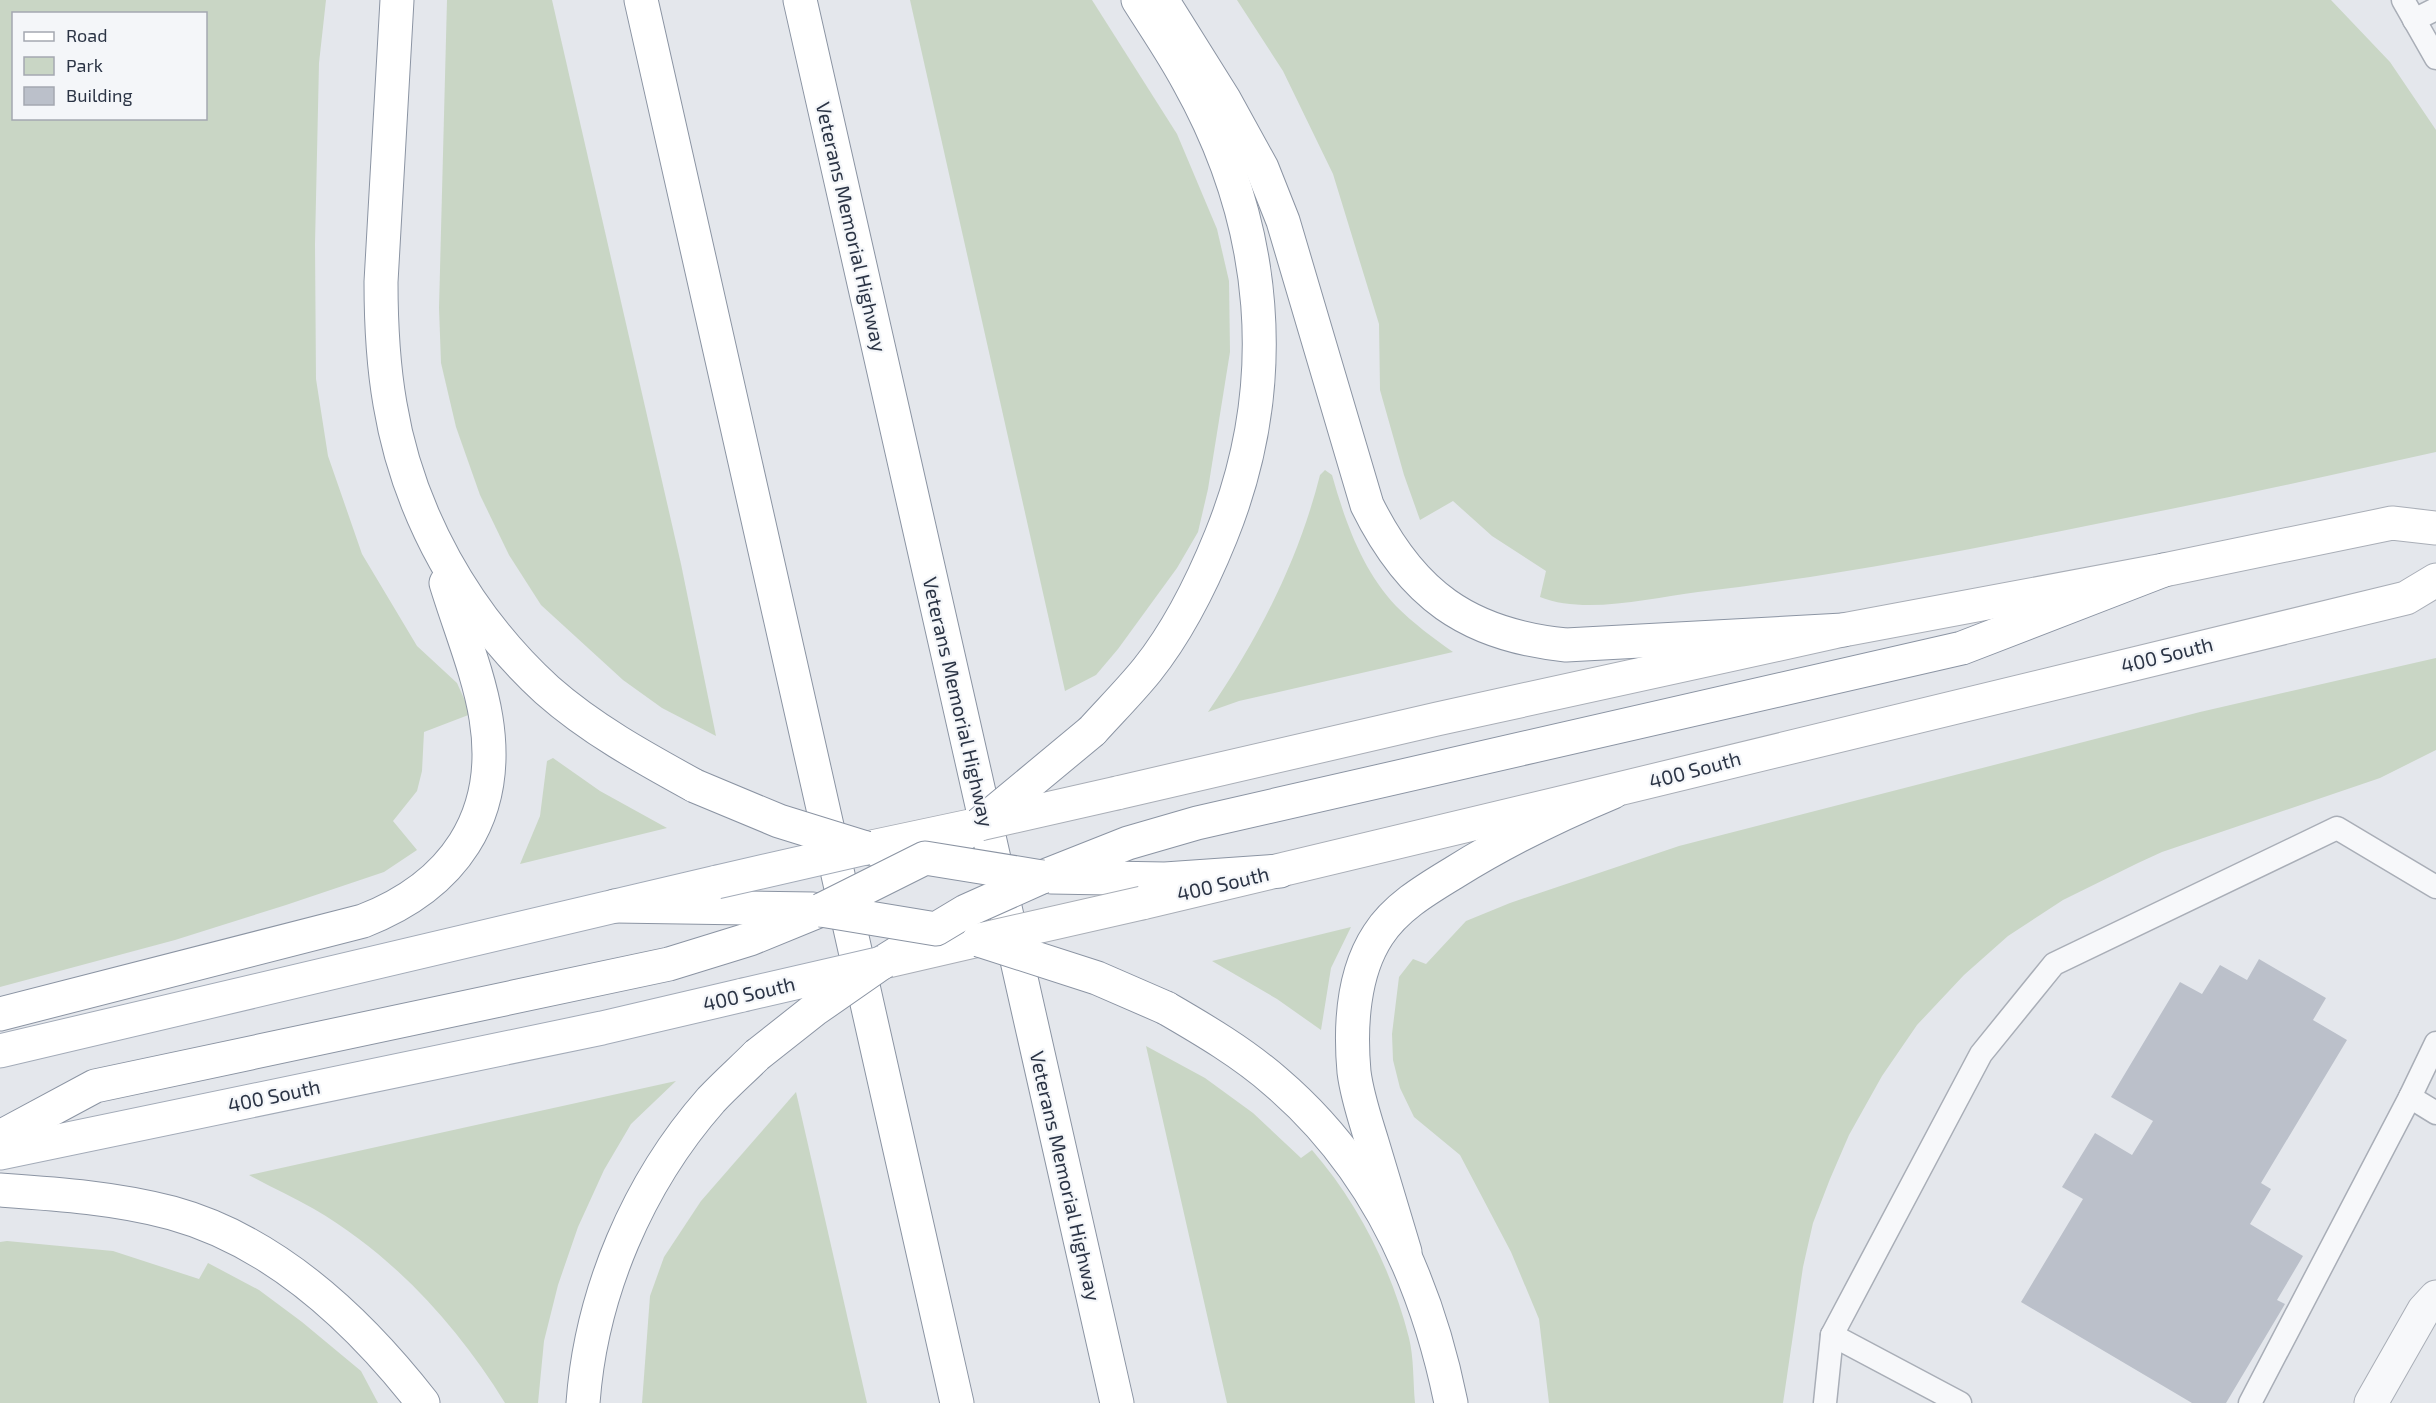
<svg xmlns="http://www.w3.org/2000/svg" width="2436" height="1403" viewBox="0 0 2436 1403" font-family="'Exo 2',sans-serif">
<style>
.green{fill:#c9d6c5;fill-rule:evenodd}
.building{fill:#bbc0ca}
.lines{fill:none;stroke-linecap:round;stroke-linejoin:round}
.service-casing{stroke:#a9aeb7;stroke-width:25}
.minor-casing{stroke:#a9aeb7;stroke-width:35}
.secondary-casing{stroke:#a9aeb7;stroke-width:35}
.primary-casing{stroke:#a3abb8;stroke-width:35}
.motorway-casing{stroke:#8b94a3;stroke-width:35}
.service{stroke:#f7f8fa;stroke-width:22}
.minor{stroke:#f7f8fa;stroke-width:33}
.secondary{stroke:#fff;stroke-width:33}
.primary{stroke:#fff;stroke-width:33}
.motorway{stroke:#fff;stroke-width:33}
.secondary-bridge-casing{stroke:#a9aeb7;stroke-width:35;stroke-linecap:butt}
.primary-bridge-casing{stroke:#a3abb8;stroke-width:35;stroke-linecap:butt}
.motorway-bridge-casing{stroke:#8b94a3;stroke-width:35;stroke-linecap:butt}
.secondary-bridge{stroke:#fff;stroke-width:33}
.primary-bridge{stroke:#fff;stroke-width:33}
.motorway-bridge{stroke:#fff;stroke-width:33}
.labels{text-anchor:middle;stroke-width:4.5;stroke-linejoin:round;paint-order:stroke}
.street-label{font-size:20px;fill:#2b3445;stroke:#f4f6f9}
</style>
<rect width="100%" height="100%" fill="#e4e7ec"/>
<g class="green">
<path d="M0,0H326L319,63L315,244L316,379L328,456L362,554L417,646L457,683L471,714L424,732L422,771L417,791L393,821L417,850L384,872L286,905L175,940L0,987ZM14,14H206V118H14Z"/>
<polygon points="447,0 552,0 681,564 716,736 662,708 623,680 541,605 509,555 480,495 456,427 441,363 439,308"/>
<polygon points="910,0 1092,0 1177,134 1217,229 1229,281 1230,352 1208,489 1198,532 1177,568 1118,649 1096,675 1065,691"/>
<path d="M1237,0H2331L2390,62L2436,130V452C2320,478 2203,503 2086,526C1957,552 1829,577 1698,592C1650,598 1585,615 1540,597L1546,571L1492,536L1453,501L1420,520L1404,475L1380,390L1379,324L1333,174L1283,71Z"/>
<path d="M1325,470L1332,475C1345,521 1362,570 1396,606C1413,623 1433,638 1453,652L1239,701L1208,712C1258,639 1298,562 1320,475Z"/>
<polygon points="2436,658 2436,750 2380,778 2162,852 2138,863 2063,900 2008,936 1964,975 1917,1025 1882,1076 1849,1135 1830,1179 1813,1223 1803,1267 1783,1403 1549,1403 1539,1319 1511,1252 1460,1155 1414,1117 1400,1088 1393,1060 1392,1034 1399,977 1413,959 1426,964 1466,921 1510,903 1679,846 2200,712"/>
<polygon points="553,758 600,791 667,828 520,864 540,816 547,761"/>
<polygon points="1351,927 1331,968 1321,1030 1277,999 1212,961"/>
<path d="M1146,1046L1205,1078L1253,1113L1301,1158L1312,1150C1358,1203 1392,1270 1409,1338C1414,1358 1413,1382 1415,1403H1227Z"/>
<path d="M676,1081L631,1124L604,1170L578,1227L558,1285L544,1341L538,1403H505C457,1325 393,1255 314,1209C293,1197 271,1187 249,1175Z"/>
<polygon points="796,1092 867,1403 642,1403 650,1296 664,1257 701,1201"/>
<polygon points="7,1241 113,1251 199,1279 208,1263 259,1290 302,1322 361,1371 378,1403 0,1403 0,1242"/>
</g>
<polygon class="building" points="2259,959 2326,998 2313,1020 2347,1040 2261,1183 2271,1189 2250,1224 2303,1256 2277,1300 2285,1304 2226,1403 2192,1403 2021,1302 2083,1199 2062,1187 2095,1133 2132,1155 2153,1121 2111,1097 2180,982 2202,994 2220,965 2247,980"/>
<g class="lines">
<defs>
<g id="service">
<polyline points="2403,0 2436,58"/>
<polyline points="2414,20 2436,9"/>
<polyline points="2410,1097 2436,1113"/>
<polyline points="1825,1403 1832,1335"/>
<polyline points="1960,1403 1832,1335 1981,1054 2054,964 2337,828 2436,887"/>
<polyline points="2250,1403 2410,1097 2436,1043"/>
</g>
<polyline id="minor" points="2371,1403 2424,1310 2436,1297"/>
<g id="secondary">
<polyline points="1117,793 1437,719 1843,630 2164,570 2392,523 2436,528"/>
<polyline points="867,848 975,825"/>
<path d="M1142,903C1564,804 1984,699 2406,598L2436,580"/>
<polyline points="888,961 979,940"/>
</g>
<g id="primary">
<polyline points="0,1051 717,882"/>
<polyline points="0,1153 602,1028 743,995"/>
</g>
<g id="motorway">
<path d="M397,0L381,282C381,323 383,364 390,404C408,513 466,616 547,690C591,729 644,758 695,786"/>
<polyline points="641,0 957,1403"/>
<polyline points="800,0 1117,1403"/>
<path d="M1162,0L1224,99L1262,168L1283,221L1367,505C1411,594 1467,635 1566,645L1843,630"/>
<path d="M1092,731C1110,711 1130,691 1147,670C1179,630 1202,583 1221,536C1283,383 1268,224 1188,81C1173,53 1155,27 1138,0"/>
<polyline points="866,848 925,858 980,824"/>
<polyline points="1042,877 1128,843 1197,823 1962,648 2164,570"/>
<polyline points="1051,877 1165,879 1280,871"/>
<polyline points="615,906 813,909"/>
<polyline points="883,962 936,929 979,940"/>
<path d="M1166,1008C1204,1030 1243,1053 1276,1082C1373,1165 1426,1279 1451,1403"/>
<path d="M0,1014L363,921C453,886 502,817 486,718C479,674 459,626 446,583"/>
<polyline points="0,1137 95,1086 669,964 750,939 821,910"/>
<path d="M0,1190C57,1194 117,1198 172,1213C274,1241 359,1321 423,1403"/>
<path d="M1405,1252C1394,1215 1383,1179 1372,1142C1365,1119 1357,1096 1354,1072C1350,1027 1353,973 1378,935C1396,907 1427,889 1455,872C1506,840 1558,815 1613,792"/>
<path d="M583,1403C591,1293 638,1183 711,1100C726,1084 742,1070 757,1055"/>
</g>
</defs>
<use href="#service" class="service-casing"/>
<use href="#minor" class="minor-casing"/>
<use href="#secondary" class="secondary-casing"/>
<use href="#primary" class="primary-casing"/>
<use href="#motorway" class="motorway-casing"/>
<use href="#service" class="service"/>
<use href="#minor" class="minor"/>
<use href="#secondary" class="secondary"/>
<use href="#primary" class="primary"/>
<use href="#motorway" class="motorway"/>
<defs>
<g id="secondary-bridge">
<polyline points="980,824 1117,793"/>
<polyline points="979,940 1142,903"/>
</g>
<g id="primary-bridge">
<polyline points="717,882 866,848"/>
<polyline points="743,995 882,963"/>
</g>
<g id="motorway-bridge">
<polyline points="695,786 779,821 866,848"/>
<polyline points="980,824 1092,731"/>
<polyline points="821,910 936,929 966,911 1042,877"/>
<polyline points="821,910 925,858 1042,877"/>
<polyline points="979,940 1097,978 1166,1008"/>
<polyline points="757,1055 814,1010 883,962"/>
</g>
</defs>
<use href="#secondary-bridge" class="secondary-bridge-casing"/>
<use href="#primary-bridge" class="primary-bridge-casing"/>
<use href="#motorway-bridge" class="motorway-bridge-casing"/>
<use href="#secondary-bridge" class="secondary-bridge"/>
<use href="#primary-bridge" class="primary-bridge"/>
<use href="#motorway-bridge" class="motorway-bridge"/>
</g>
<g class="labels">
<g class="street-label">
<text transform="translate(851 227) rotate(77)" y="7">Veterans Memorial Highway</text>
<text transform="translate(2167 655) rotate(-14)" y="7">400 South</text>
<text transform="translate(958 702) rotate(77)" y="7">Veterans Memorial Highway</text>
<text transform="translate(1695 770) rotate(-15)" y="7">400 South</text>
<text transform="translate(1223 884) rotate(-13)" y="7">400 South</text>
<text transform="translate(749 994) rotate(-13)" y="7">400 South</text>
<text transform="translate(274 1096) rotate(-12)" y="7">400 South</text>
<text transform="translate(1065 1176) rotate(77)" y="7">Veterans Memorial Highway</text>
</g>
</g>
<rect x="12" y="12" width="195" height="108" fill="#f4f6f9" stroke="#a4a8b1" stroke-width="1.5"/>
<rect x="24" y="32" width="30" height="9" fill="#ffffff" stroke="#a4a8b1" stroke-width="1.5"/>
<text x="66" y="42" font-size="18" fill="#2b3445">Road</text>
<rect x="24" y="57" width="30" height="18" fill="#c9d6c5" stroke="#a4a8b1" stroke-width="1.5"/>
<text x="66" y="72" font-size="18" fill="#2b3445">Park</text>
<rect x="24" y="87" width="30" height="18" fill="#bbc0ca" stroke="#a4a8b1" stroke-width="1.5"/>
<text x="66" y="102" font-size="18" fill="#2b3445">Building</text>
</svg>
